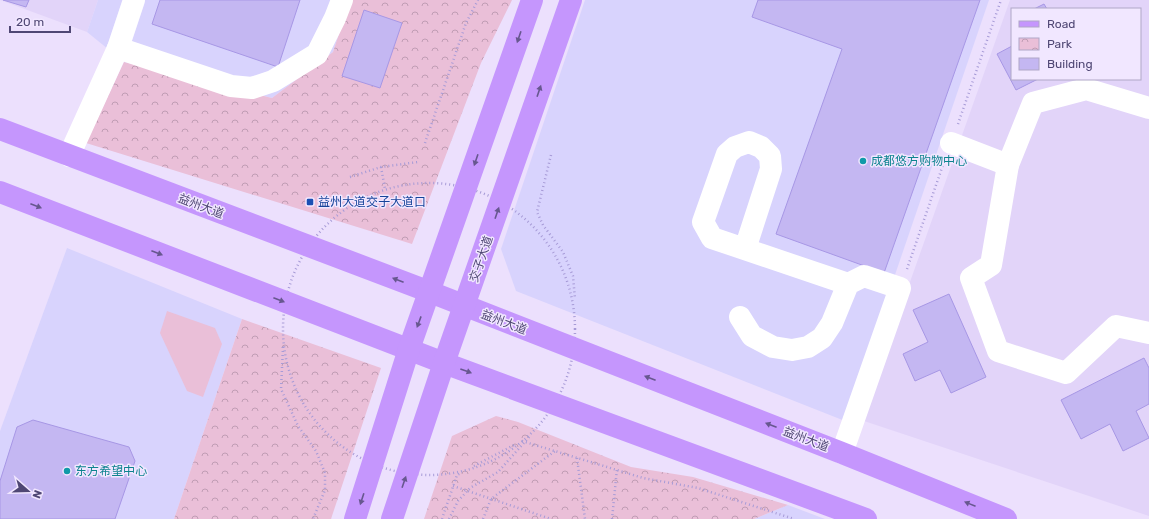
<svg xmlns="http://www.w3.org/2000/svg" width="1149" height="519" viewBox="0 0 1149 519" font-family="Rubik,'Noto Sans SC',sans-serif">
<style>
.residential{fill:#e2d4f9;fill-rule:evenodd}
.commercial{fill:#d8d3fd}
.grass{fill:#eabfd8}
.park{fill:url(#park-crowns)}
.building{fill:#c4b7f2;stroke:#a797e5}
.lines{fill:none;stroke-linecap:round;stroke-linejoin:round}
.path{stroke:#a79bd7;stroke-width:2.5;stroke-dasharray:1 3;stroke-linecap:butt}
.minor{stroke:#fff;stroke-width:22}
.major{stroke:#c596fd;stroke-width:22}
.oneway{fill:#67578f}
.culture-dot{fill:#0f9aa8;stroke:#f1e7ff;stroke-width:1.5}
.transit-dot{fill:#1a4fb4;stroke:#f1e7ff;stroke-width:1.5}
.labels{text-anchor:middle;stroke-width:3;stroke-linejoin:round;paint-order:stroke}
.culture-label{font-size:12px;fill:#0d838f;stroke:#f1e7ff;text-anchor:start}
.transit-label{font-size:12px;fill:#164399;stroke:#f1e7ff;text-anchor:start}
.street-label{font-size:12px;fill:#4f4774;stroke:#f1e7ff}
</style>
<defs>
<pattern id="park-crowns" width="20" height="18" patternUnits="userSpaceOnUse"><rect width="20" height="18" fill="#eabfd8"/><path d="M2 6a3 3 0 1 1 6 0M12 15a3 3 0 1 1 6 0" fill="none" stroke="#c09db4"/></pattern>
</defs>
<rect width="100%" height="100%" fill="#ece0fd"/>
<g class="residential">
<polygon points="0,0 98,0 87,32"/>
<path d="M1010,0H1149V516L861,420ZM1012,9H1140V79H1012Z"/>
</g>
<g class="commercial">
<polygon points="98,0 350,0 333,52 272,98 124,62 87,32"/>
<polygon points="585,0 989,0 845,421 516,291 501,249"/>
<polygon points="67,248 242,319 174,519 0,519 0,431"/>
<polygon points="788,505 825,519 754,519"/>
</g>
<polygon class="grass" points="167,311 215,328 222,344 203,397 187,391 160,333"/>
<g class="park">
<polygon points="350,0 512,0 481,63 412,244 86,143 124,62 272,98 333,52"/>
<polygon points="242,319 381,368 331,519 174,519"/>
<polygon points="496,416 518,422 631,467 693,477 788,505 754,519 424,519 452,436"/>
</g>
<g class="building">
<polygon points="3,0 29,0 26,7"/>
<polygon points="160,0 300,0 278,67 152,24"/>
<polygon points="758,0 980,0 884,273 776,234 842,49 752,17"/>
<polygon points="1044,4 1047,9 1034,9"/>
<polygon points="364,10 402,23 380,88 342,76"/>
<polygon points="1012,46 1012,79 1038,79 1016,90 997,54"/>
<polygon points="949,294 986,377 951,393 940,370 915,381 903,354 928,342 913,310"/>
<polygon points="1144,358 1149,368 1149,404 1136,411 1149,438 1123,451 1110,424 1081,439 1061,400"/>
<polygon points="33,420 129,447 135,461 115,519 0,519 0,481 17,427"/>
</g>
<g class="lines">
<g class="path">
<polyline points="958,124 1001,0"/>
<polyline points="425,143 466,23 478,0"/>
<polyline points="551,155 537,212 543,225 563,252 573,276 575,299"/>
<polyline points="381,167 385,189"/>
<polyline points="350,177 381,167 418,162"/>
<circle cx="429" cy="329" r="146"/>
<polyline points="907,269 944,162"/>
<polyline points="283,347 281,389 298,426 316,451 325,473 325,490 313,519"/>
<polyline points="522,441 643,478 698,488 794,519"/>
<polyline points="577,458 585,519"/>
<polyline points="474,466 516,444"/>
<polyline points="453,486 551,519"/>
<polyline points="442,519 457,475 461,473"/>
<polyline points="449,519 458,501 470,488 498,472 531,435"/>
<polyline points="483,519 491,499 555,451"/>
<polyline points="612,519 617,469"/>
</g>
<g class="minor">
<polyline points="118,48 134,0"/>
<polyline points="1149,108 1086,89 1033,103 1008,165 991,265 971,278 998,351 1066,373 1116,326 1149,333"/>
<polyline points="951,143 1008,165"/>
<polyline points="69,156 118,48 231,86 252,88 273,81 317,54 335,18 342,0"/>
<polyline points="745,249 771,169 770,156 761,147 749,142 735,147 727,154 703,222 712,238 848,284"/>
<polyline points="740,317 752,336 773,347 792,350 808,347 822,338 832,323 848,284 864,276 900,288 842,453"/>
</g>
<g class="major">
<polyline points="0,129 430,292 842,453 1006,519"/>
<polyline points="0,192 444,363 866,519"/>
<polyline points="355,519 409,349 532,0"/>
<polyline points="392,519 444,363 571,0"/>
</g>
</g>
<defs><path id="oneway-solid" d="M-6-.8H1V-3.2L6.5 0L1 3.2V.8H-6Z"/></defs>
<g class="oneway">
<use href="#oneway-solid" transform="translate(519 37) rotate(109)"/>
<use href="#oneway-solid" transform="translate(539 91) rotate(-71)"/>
<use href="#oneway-solid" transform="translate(476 160) rotate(109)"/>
<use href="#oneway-solid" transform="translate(36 206) rotate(21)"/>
<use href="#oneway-solid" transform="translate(497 213) rotate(-71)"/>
<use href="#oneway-solid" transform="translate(157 253) rotate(21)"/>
<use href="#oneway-solid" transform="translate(398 280) rotate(-159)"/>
<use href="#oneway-solid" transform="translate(279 300) rotate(21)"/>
<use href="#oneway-solid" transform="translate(419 322) rotate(110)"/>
<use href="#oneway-solid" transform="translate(466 371) rotate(20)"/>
<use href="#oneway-solid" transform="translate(650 378) rotate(-159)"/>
<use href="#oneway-solid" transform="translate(771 425) rotate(-159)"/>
<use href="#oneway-solid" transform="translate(404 482) rotate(-71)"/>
<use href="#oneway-solid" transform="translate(362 499) rotate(108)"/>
<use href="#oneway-solid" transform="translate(970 504) rotate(-158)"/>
</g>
<g class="culture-dot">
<circle cx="863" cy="161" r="4"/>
<circle cx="67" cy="471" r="4"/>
</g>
<rect class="transit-dot" x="306" y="198" width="8" height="8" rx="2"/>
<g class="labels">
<g class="culture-label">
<text x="871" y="165">成都悠方购物中心</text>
<text x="75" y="475">东方希望中心</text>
</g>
<g class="transit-label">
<text x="318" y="206">益州大道交子大道口</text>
</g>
<g class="street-label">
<text transform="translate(201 206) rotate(21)" y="4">益州大道</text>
<text transform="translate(481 259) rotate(-71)" y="4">交子大道</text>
<text transform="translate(504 322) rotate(21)" y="4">益州大道</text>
<text transform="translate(806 439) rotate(21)" y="4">益州大道</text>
</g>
</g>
<rect x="1011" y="8" width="130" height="72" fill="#f1e7ff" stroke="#b0a7c7"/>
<rect x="1019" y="21" width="20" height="6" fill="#c596fd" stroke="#b0a7c7"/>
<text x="1047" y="28" font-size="12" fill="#4f4774">Road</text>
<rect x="1019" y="38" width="20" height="12" fill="url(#park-crowns)" stroke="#b0a7c7"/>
<text x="1047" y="48" font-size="12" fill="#4f4774">Park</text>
<rect x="1019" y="58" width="20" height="12" fill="#c4b7f2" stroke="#b0a7c7"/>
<text x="1047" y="68" font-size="12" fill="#4f4774">Building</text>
<g transform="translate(28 491) rotate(110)" stroke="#f1e7ff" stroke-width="3" paint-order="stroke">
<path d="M0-3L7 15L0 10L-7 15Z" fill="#4f4774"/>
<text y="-6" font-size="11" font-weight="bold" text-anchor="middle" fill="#4f4774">N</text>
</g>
<path d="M10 26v6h60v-6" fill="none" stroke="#4f4774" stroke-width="2"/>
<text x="16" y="26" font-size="12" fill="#4f4774" stroke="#f1e7ff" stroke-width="3" paint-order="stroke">20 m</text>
</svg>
